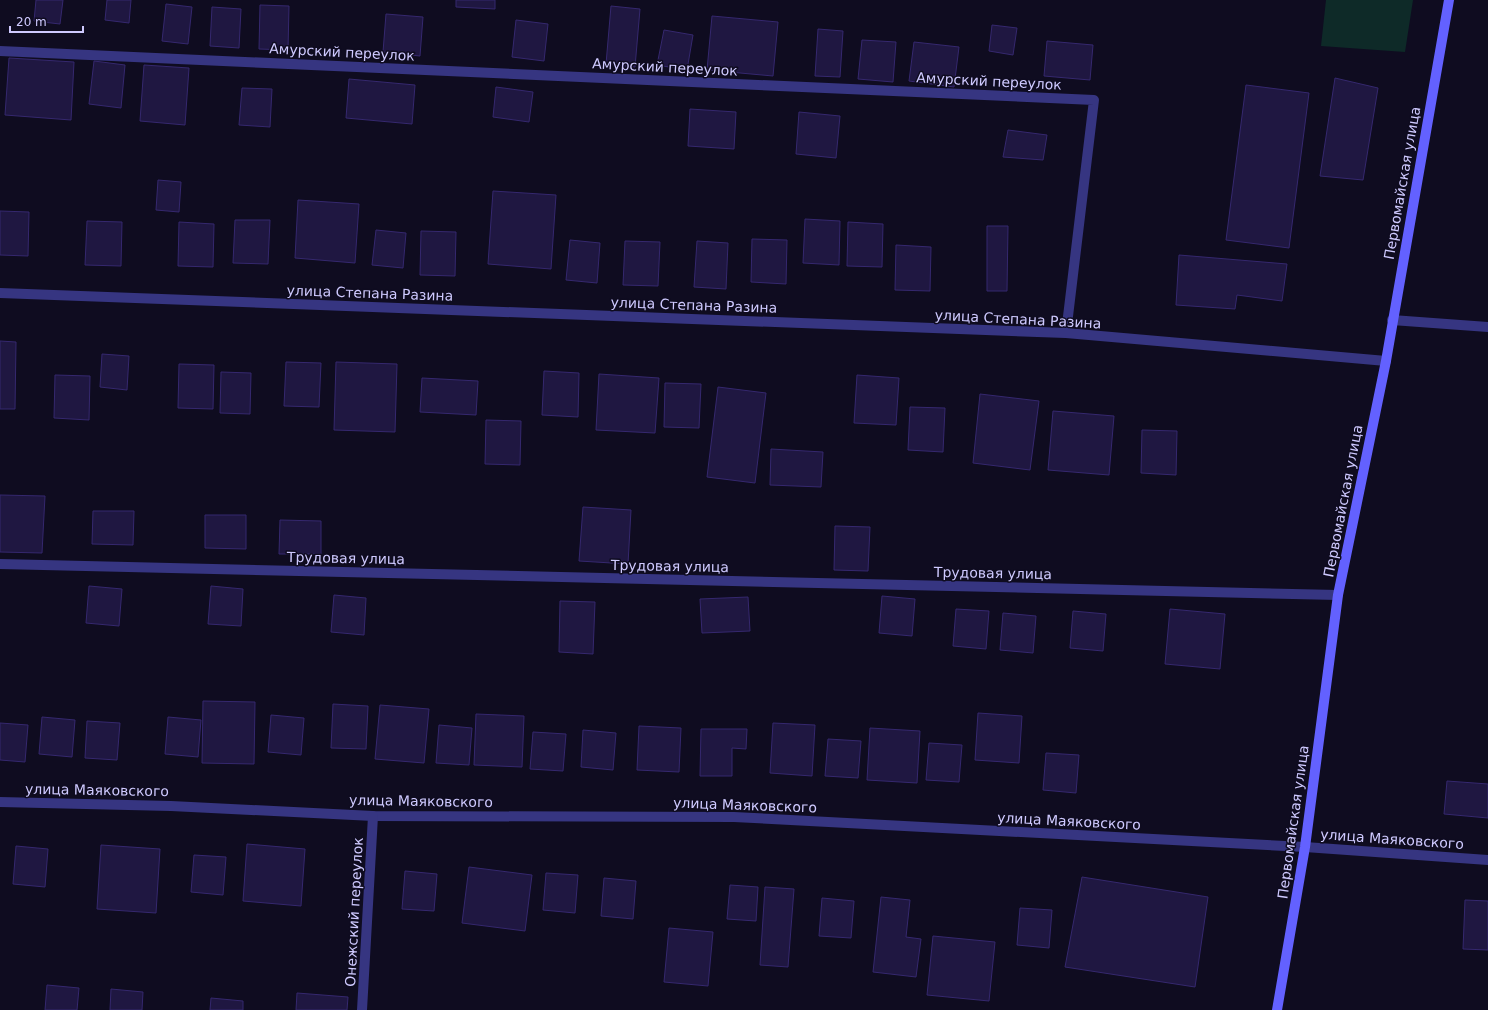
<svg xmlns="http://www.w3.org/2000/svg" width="1488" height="1010" viewBox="0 0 1488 1010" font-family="'DejaVu Sans',sans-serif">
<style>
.green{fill:#0e2a28}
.building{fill:#1f1741;stroke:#35286e}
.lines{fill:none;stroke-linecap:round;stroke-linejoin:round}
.street{stroke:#363581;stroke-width:10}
.secondary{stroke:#6361ff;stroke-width:10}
.labels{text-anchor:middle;stroke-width:3;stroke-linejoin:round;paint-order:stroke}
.street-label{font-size:14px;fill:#cfcaff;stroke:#0f0c20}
</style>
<rect width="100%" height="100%" fill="#0f0c20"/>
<polygon class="green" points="1326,0 1413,0 1405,52 1321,46"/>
<g class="building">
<polygon points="36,0 63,0 60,24 34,21"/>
<polygon points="107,0 131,0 129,23 105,20"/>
<polygon points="456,0 495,0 495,9 456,7"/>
<polygon points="166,4 192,7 188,44 162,41"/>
<polygon points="260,5 289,6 288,50 259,49"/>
<polygon points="611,6 640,9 635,67 606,64"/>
<polygon points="212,7 241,9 239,48 210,46"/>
<polygon points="386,14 423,17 420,56 383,52"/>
<polygon points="712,16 778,22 773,76 707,70"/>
<polygon points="516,20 548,24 544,61 512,57"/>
<polygon points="992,25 1017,28 1013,55 989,51"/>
<polygon points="818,29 843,31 840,77 815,76"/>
<polygon points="664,30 693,35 687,70 657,65"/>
<polygon points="862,40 896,42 893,82 858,79"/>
<polygon points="1047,41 1093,45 1090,80 1044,76"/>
<polygon points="914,42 959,47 954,87 909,81"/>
<polygon points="9,58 74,62 71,120 5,115"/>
<polygon points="94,61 125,65 121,108 89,104"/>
<polygon points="144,65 189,68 185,125 140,121"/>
<polygon points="1335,78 1378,88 1363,180 1320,176"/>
<polygon points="349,79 415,85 412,124 346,118"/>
<polygon points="1246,85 1309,93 1289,248 1226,240"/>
<polygon points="496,87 533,92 529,122 493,117"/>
<polygon points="242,88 272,89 270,127 239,125"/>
<polygon points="690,109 736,112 734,149 688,146"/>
<polygon points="799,112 840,116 836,158 796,154"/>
<polygon points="1008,130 1047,135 1043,160 1003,157"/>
<polygon points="158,180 181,182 179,212 156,210"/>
<polygon points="493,191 556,195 551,269 488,264"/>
<polygon points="298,200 359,204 355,263 295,258"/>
<polygon points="0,211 29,212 28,256 0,255"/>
<polygon points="805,219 840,221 839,265 803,263"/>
<polygon points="235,220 270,220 268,264 233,263"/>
<polygon points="87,221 122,222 121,266 85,265"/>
<polygon points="179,222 214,224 213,267 178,266"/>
<polygon points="848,222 883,224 882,267 847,266"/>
<polygon points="987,226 1008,226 1007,291 987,291"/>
<polygon points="376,230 406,233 403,268 372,265"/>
<polygon points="421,231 456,232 455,276 420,275"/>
<polygon points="752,239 787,240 786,284 751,282"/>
<polygon points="570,240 600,243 597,283 566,280"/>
<polygon points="625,241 660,242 658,286 623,285"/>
<polygon points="697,241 728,243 726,289 694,287"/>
<polygon points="896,245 931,247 930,291 895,290"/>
<polygon points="1179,255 1287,264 1282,301 1237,295 1235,309 1176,305"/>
<polygon points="0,341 16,342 15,409 0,409"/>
<polygon points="102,354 129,356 127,390 100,387"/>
<polygon points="286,362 321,363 319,407 284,406"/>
<polygon points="336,362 397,364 395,432 334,430"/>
<polygon points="179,364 214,365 213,409 178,408"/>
<polygon points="544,371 579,373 578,417 542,415"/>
<polygon points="221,372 251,373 250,414 220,413"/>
<polygon points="599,374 659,378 655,433 596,430"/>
<polygon points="55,375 90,376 89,420 54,418"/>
<polygon points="857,375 899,378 896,425 854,423"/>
<polygon points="422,378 478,381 476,415 420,412"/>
<polygon points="665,383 701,384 699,428 664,427"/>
<polygon points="718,387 766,393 755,483 707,477"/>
<polygon points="980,394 1039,401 1030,470 973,463"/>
<polygon points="910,407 945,408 943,452 908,450"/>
<polygon points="1053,411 1114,416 1109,475 1048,470"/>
<polygon points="486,420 521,421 520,465 485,464"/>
<polygon points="1142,430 1177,431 1176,475 1141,473"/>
<polygon points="771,449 823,452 821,487 770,485"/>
<polygon points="0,495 45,496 42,553 0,552"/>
<polygon points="583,507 631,510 628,564 579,561"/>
<polygon points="93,511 134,511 133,545 92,544"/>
<polygon points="205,515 246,515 246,549 205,548"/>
<polygon points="280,520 321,521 321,554 279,554"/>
<polygon points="835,526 870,527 868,571 834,570"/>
<polygon points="89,586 122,589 119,626 86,623"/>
<polygon points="211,586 243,589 241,626 208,624"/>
<polygon points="334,595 366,598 364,635 331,632"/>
<polygon points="882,596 915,599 912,636 879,633"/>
<polygon points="748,597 750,631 702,633 700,599"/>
<polygon points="560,601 595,602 593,654 559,652"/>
<polygon points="956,609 989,611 986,649 953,646"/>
<polygon points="1170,609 1225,614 1220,669 1165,664"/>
<polygon points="1073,611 1106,614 1103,651 1070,648"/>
<polygon points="1003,613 1036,616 1033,653 1000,650"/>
<polygon points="203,701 255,702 254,764 202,763"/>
<polygon points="333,704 368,706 366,749 331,748"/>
<polygon points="380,705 429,709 424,763 375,759"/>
<polygon points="978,713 1022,716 1019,763 975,760"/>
<polygon points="476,714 524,716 522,767 474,765"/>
<polygon points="271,715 304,718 301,755 268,752"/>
<polygon points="42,717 75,720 72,757 39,754"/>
<polygon points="168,717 201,720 198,757 165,754"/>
<polygon points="87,721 120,723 117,760 85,758"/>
<polygon points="0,723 28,725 25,762 0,760"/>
<polygon points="773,723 815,725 812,776 770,773"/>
<polygon points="439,725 472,728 469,765 436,763"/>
<polygon points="639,726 681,728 679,772 637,770"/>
<polygon points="870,728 920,731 917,783 867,780"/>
<polygon points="701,729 747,729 746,749 732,748 732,776 700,776"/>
<polygon points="583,730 616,733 613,770 581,767"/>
<polygon points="533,732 566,734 563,771 530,769"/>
<polygon points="828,739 861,741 858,778 825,776"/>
<polygon points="929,743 962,745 959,782 926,780"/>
<polygon points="1046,753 1079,755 1076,793 1043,790"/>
<polygon points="1447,781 1488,784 1488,818 1444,814"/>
<polygon points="247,844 305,849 301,906 243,901"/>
<polygon points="101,845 160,849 156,913 97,909"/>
<polygon points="16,846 48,849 45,887 13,884"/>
<polygon points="194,855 226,857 223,895 191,892"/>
<polygon points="469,867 532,875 525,931 462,923"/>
<polygon points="405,871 437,874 434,911 402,909"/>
<polygon points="546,873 578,875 575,913 543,910"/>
<polygon points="1082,877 1208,897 1195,987 1065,967"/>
<polygon points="604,878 636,881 633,919 601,916"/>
<polygon points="730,885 758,887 756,921 727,919"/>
<polygon points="765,887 794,889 788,967 760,965"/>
<polygon points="881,897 910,900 906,937 921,939 916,977 873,972"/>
<polygon points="822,898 854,901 851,938 819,936"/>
<polygon points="1465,900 1488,901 1488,950 1463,949"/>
<polygon points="1020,908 1052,910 1049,948 1017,945"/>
<polygon points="669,928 713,932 708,986 664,982"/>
<polygon points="933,936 995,942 989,1001 927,995"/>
<polygon points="47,985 79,988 77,1010 45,1010"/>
<polygon points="111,989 143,992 142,1010 110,1010"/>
<polygon points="297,993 348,997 347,1010 296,1010"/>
<polygon points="211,998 243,1001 243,1010 210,1010"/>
</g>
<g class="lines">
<g class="street">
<polyline points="0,51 1094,100 1066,333"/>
<polyline points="0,293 1066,333 1386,361"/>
<polyline points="1392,320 1488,327"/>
<polyline points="0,564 1338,595"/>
<polyline points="0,802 171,806 373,816 734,817 1305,847 1488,860"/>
<polyline points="362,1010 373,816"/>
</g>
<polyline class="secondary" points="1277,1010 1305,847 1338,595 1386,361 1449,0"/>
</g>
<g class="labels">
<g class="street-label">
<text transform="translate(342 52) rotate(3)" y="5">Амурский переулок</text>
<text transform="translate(665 67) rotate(3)" y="5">Амурский переулок</text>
<text transform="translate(989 81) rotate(3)" y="5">Амурский переулок</text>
<text transform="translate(1402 183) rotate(-80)" y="5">Первомайская улица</text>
<text transform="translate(370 293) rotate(2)" y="5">улица Степана Разина</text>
<text transform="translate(694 305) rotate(2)" y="5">улица Степана Разина</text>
<text transform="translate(1018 319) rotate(3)" y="5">улица Степана Разина</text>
<text transform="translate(1343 501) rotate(-79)" y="5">Первомайская улица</text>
<text transform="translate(346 558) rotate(1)" y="5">Трудовая улица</text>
<text transform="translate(670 566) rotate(1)" y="5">Трудовая улица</text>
<text transform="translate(993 573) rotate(1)" y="5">Трудовая улица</text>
<text transform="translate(97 790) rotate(1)" y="5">улица Маяковского</text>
<text transform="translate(421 801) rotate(1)" y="5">улица Маяковского</text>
<text transform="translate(745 805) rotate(2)" y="5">улица Маяковского</text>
<text transform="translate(1069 821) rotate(3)" y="5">улица Маяковского</text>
<text transform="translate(1293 822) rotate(-82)" y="5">Первомайская улица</text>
<text transform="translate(1392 839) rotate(4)" y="5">улица Маяковского</text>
<text transform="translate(354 912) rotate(-87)" y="5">Онежский переулок</text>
</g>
</g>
<path d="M10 26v6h73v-6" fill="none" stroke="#cfcaff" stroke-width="2"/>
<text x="16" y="26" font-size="12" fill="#cfcaff" stroke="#0f0c20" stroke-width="3" paint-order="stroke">20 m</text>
</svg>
